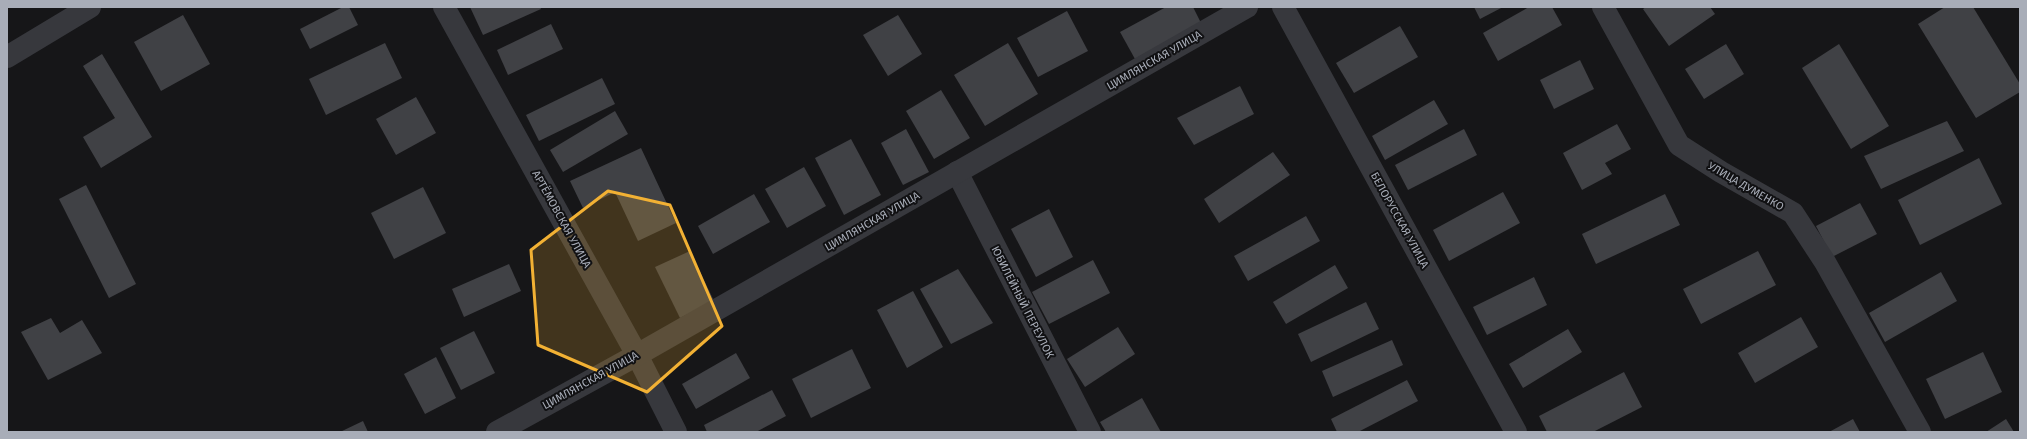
<svg xmlns="http://www.w3.org/2000/svg" width="2027" height="439" viewBox="0 0 2027 439" font-family="'Fira Sans',sans-serif">
<style>
.building{fill:#404145}
.lines{fill:none;stroke-linecap:round;stroke-linejoin:round}
.minor{stroke:#37383d;stroke-width:22}
.marked{fill:#f2b134;fill-opacity:0.2;stroke:#f2b134;stroke-width:3;stroke-linejoin:round}
.labels{text-anchor:middle;stroke-width:4;stroke-linejoin:round;paint-order:stroke}
.street-label{font-size:11px;fill:#a8adb8;stroke:#111113}
</style>
<rect width="100%" height="100%" fill="#161618"/>
<g class="building">
<polygon points="343,7 349,7 358,25 310,49 300,29"/>
<polygon points="470,7 540,7 541,9 483,35"/>
<polygon points="1166,7 1193,7 1201,23 1135,59 1120,32"/>
<polygon points="1474,7 1503,7 1480,19"/>
<polygon points="1529,7 1552,7 1562,25 1498,61 1483,33"/>
<polygon points="1646,7 1710,7 1715,14 1669,46 1643,9"/>
<polygon points="1945,7 1973,7 2020,84 2020,92 1976,118 1918,24"/>
<polygon points="1067,11 1088,51 1038,77 1017,38"/>
<polygon points="183,15 210,64 161,91 134,42"/>
<polygon points="898,15 922,54 888,76 863,35"/>
<polygon points="551,24 563,49 508,75 497,50"/>
<polygon points="1400,26 1418,57 1354,93 1336,63"/>
<polygon points="385,43 402,78 326,115 309,79"/>
<polygon points="1008,43 1038,94 985,126 954,75"/>
<polygon points="1726,44 1744,74 1704,99 1685,69"/>
<polygon points="1839,44 1889,126 1851,149 1802,68"/>
<polygon points="102,54 152,137 101,168 83,137 115,118 83,66"/>
<polygon points="1580,60 1594,89 1554,109 1540,80"/>
<polygon points="602,78 615,104 539,141 526,115"/>
<polygon points="1240,86 1254,114 1194,145 1177,118"/>
<polygon points="941,90 970,138 934,159 906,111"/>
<polygon points="416,97 436,133 396,155 376,119"/>
<polygon points="1434,100 1448,124 1385,160 1372,136"/>
<polygon points="615,111 628,134 563,172 550,150"/>
<polygon points="1947,121 1964,151 1881,189 1864,156"/>
<polygon points="1617,124 1631,149 1605,163 1612,174 1582,190 1563,153"/>
<polygon points="906,129 929,172 903,185 881,143"/>
<polygon points="1464,129 1477,155 1408,190 1395,165"/>
<polygon points="851,139 881,195 844,215 815,158"/>
<polygon points="641,148 676,223 638,241 615,192 583,208 570,181"/>
<polygon points="1273,152 1290,175 1219,223 1204,199"/>
<polygon points="1979,158 2002,204 1920,245 1898,200"/>
<polygon points="804,167 826,206 787,228 765,189"/>
<polygon points="86,185 136,284 109,298 59,199"/>
<polygon points="423,187 446,233 394,259 371,213"/>
<polygon points="1503,192 1520,223 1449,261 1433,230"/>
<polygon points="754,194 770,222 713,254 698,226"/>
<polygon points="1665,194 1680,225 1596,264 1582,234"/>
<polygon points="1860,203 1877,234 1832,257 1816,226"/>
<polygon points="1049,209 1073,257 1036,277 1011,229"/>
<polygon points="1306,216 1320,241 1248,281 1234,256"/>
<polygon points="690,251 714,301 680,318 655,267"/>
<polygon points="1758,251 1776,285 1701,324 1683,289"/>
<polygon points="1093,260 1110,293 1049,324 1032,292"/>
<polygon points="509,264 521,291 464,317 452,289"/>
<polygon points="1335,265 1348,288 1286,324 1273,302"/>
<polygon points="958,269 993,323 951,344 920,289"/>
<polygon points="1941,272 1957,301 1885,342 1869,313"/>
<polygon points="1534,277 1547,305 1487,335 1473,307"/>
<polygon points="913,291 943,347 907,368 877,310"/>
<polygon points="1366,302 1379,329 1311,362 1298,334"/>
<polygon points="1801,317 1818,347 1755,383 1738,353"/>
<polygon points="51,318 60,333 82,320 102,353 48,380 21,332"/>
<polygon points="1118,327 1135,354 1085,387 1067,359"/>
<polygon points="1568,329 1582,352 1523,388 1509,364"/>
<polygon points="474,331 495,373 461,390 440,348"/>
<polygon points="1392,340 1403,365 1333,397 1322,371"/>
<polygon points="852,349 871,388 811,418 792,379"/>
<polygon points="1983,352 2002,392 1945,419 1926,379"/>
<polygon points="736,353 750,378 696,409 682,384"/>
<polygon points="436,357 456,398 425,414 404,374"/>
<polygon points="1624,372 1642,407 1593,432 1547,432 1539,416"/>
<polygon points="1407,380 1418,401 1358,432 1337,432 1331,419"/>
<polygon points="772,390 786,416 756,432 707,432 704,425"/>
<polygon points="1142,398 1161,432 1106,432 1100,422"/>
<polygon points="1853,419 1860,432 1829,432"/>
<polygon points="2006,419 2014,432 1986,432"/>
<polygon points="363,421 368,432 340,432"/>
</g>
<g class="lines">
<g class="minor">
<polyline points="444,7 637,355 676,432"/>
<polyline points="1283,7 1516,432"/>
<polyline points="1603,7 1679,145 1721,172 1793,213 1825,262 1920,432"/>
<polyline points="7,57 90,7"/>
<polyline points="957,172 1090,432"/>
<polyline points="497,432 637,355 1247,7"/>
</g>
</g>
<path class="marked" d="M608,191L670,205L722,326L647,392L538,345L531,250Z"/>
<g class="labels">
<g class="street-label">
<text transform="translate(1154 60) rotate(-30)" y="4">ЦИМЛЯНСКАЯ УЛИЦА</text>
<text transform="translate(1746 186) rotate(30)" y="4">УЛИЦА ДУМЕНКО</text>
<text transform="translate(562 219) rotate(61)" y="4">АРТЁМОВСКАЯ УЛИЦА</text>
<text transform="translate(1400 220) rotate(61)" y="4">БЕЛОРУССКАЯ УЛИЦА</text>
<text transform="translate(872 221) rotate(-30)" y="4">ЦИМЛЯНСКАЯ УЛИЦА</text>
<text transform="translate(1023 302) rotate(63)" y="4">ЮБИЛЕЙНЫЙ ПЕРЕУЛОК</text>
<text transform="translate(590 380) rotate(-29)" y="4">ЦИМЛЯНСКАЯ УЛИЦА</text>
</g>
</g>
<rect width="2027" height="439" fill="none" stroke="#a8adb8" stroke-width="16"/>
</svg>
